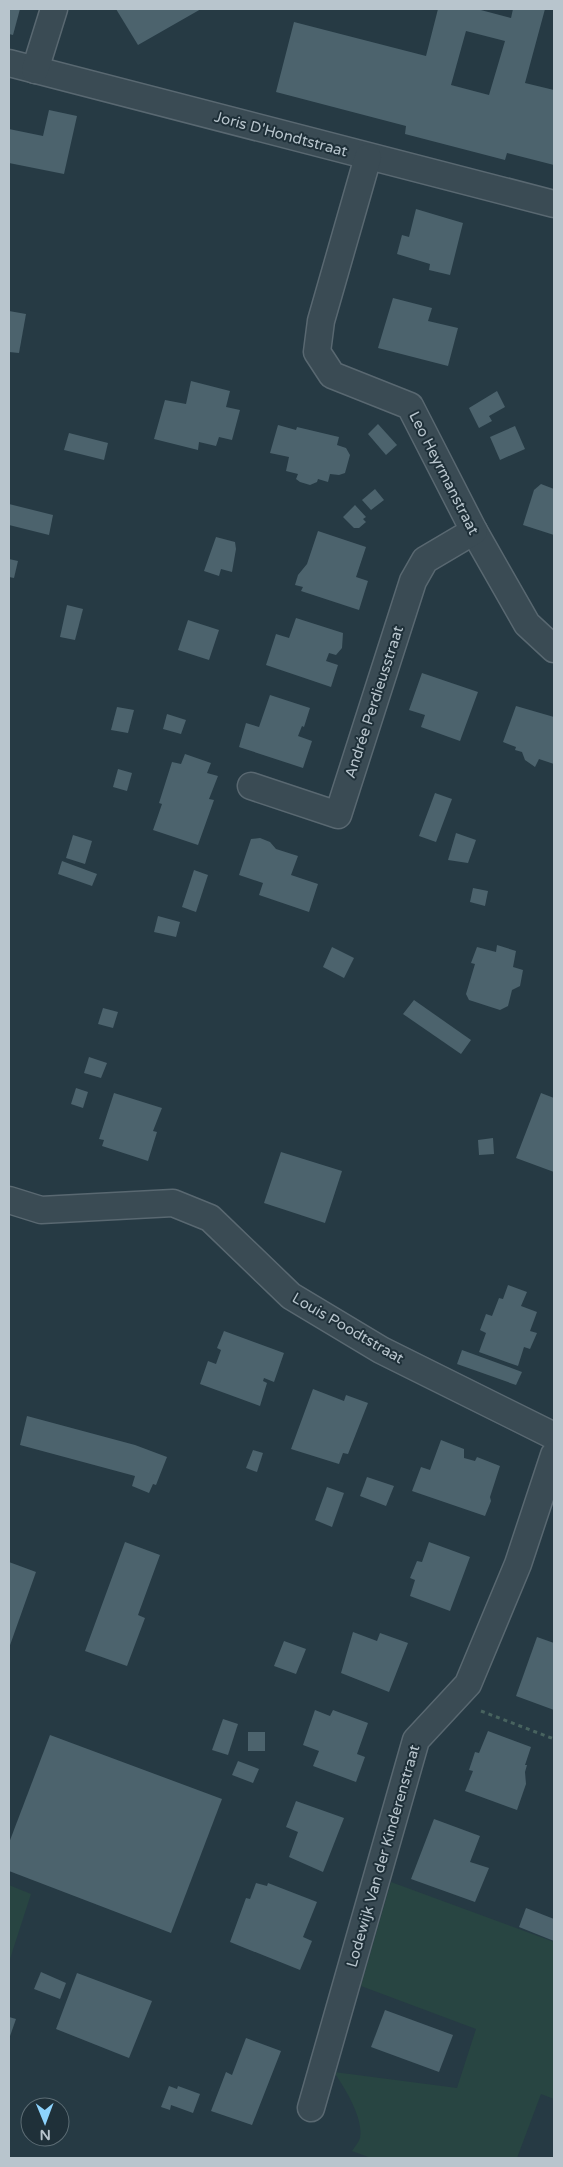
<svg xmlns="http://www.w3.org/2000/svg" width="563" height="2167" viewBox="0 0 563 2167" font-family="'Varela Round',sans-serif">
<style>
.green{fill:#284542}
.building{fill:#4c636d;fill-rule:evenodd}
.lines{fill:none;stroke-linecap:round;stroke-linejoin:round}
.minor-casing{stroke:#596871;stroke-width:29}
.path{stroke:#48635f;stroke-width:3;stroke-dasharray:4 4;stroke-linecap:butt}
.minor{stroke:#3a4b54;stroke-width:26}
.labels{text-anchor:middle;stroke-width:4;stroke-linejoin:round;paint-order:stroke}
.street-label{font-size:15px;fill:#b8c5cd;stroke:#1f3039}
</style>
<rect width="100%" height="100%" fill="#263a44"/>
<g class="green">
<path d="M391,1882L554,1942V2099L541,2094L517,2158H371L352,2151C354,2148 359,2142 360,2138C364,2118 344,2087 334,2072L457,2088L476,2029L361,1986Z"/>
<polygon points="9,1885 31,1894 9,1962"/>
</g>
<g class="building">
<polygon points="9,9 20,9 13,35 9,34"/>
<polygon points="116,9 201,9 138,45"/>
<path d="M438,9H477L511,18L513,9H545L525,83L554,90V165L507,153L505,160L405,134L406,126L276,92L294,22L426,56ZM466,31L505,41L489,95L451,85Z"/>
<polygon points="49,110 77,116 64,174 9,163 9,129 43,136"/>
<polygon points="416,209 463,223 450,275 429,270 430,264 397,254 402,235 409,237"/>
<polygon points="393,298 432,308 428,321 458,328 448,366 378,348"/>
<polygon points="9,311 26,314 19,353 9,352"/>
<polygon points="191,381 230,391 226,407 240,410 232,440 219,437 216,446 199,442 198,450 154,439 165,400 186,404"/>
<polygon points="497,391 505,407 489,416 492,421 479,428 469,408"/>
<polygon points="378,424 397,445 386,455 368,434"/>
<polygon points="278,425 296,430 297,427 339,437 337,445 346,448 350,455 345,473 339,475 330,474 328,482 318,479 317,482 310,485 300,482 296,479 298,474 286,471 289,457 270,453"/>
<polygon points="515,426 525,449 500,460 490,437"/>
<polygon points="69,433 108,443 104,460 64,450"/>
<polygon points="541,484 554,489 554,535 523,525 534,490"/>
<polygon points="375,489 384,500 371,510 362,500"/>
<polygon points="9,504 53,515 49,535 9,525"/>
<polygon points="355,505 366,517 363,519 366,522 359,528 354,528 343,517"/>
<polygon points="318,531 366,547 356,577 368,581 359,610 301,591 303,587 295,585 298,575 307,564"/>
<polygon points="216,537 235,542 236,549 232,572 221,569 219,576 204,571"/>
<polygon points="9,559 18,561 14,578 9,577"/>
<polygon points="67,605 83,609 75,640 60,637"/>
<polygon points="296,618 343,633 342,648 336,655 329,653 326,661 338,665 331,687 266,665 276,634 289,638"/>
<polygon points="188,620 219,630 209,660 178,650"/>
<polygon points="422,673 478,692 460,741 421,727 425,715 409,710"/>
<polygon points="270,695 310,708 304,727 302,726 298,736 312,741 303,768 239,747 246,723 259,727"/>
<polygon points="516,706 554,717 554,764 539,759 535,767 525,760 522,752 515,750 516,747 503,742"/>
<polygon points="117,707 134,710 128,733 111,730"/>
<polygon points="167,714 186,720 181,734 163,729"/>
<polygon points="185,754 211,763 207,773 218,776 209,799 214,800 198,845 153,830 162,804 159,803 172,762 181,764"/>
<polygon points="118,769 132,773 127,791 113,787"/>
<polygon points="435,793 452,799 436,842 419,836"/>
<polygon points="456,833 476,840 468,863 448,860"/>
<polygon points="73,835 92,841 85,864 66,858"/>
<polygon points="260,838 270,842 276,849 298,856 291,875 318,884 309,912 259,895 263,883 239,875 251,839"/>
<polygon points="62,861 97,874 92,886 58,874"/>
<polygon points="194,870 208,875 196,912 182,907"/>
<polygon points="473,888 488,891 485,906 470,902"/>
<polygon points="158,916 180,922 176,937 154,932"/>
<polygon points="497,945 516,951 513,967 523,970 520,986 512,990 508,1006 500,1010 469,1000 466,994 475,964 471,963 477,947 496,952"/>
<polygon points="332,947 354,958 344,978 323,967"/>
<polygon points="414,1000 471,1040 461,1054 403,1014"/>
<polygon points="103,1008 118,1012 113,1028 98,1024"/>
<polygon points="89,1057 107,1063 101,1078 84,1073"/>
<polygon points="76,1088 88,1092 83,1108 71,1104"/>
<polygon points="114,1093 162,1108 153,1131 157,1132 148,1161 102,1146 104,1140 99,1139"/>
<polygon points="541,1093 554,1098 554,1172 516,1158"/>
<polygon points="493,1138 494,1154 479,1155 478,1140"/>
<polygon points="281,1152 342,1171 325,1223 264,1203"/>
<polygon points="508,1285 527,1292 521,1306 537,1312 530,1331 537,1333 530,1349 524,1347 518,1366 479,1352 486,1333 480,1330 486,1314 492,1316 499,1298 503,1299"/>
<polygon points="224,1331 284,1353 274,1382 264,1378 263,1381 267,1383 260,1406 200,1384 208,1361 216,1364 221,1350 217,1348"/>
<polygon points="462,1350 522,1372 516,1385 457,1364"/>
<polygon points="313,1389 344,1401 346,1395 368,1403 348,1454 343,1453 339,1464 291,1449"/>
<polygon points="27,1416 135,1445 167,1457 156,1485 153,1484 149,1493 132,1486 135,1476 20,1445"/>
<polygon points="441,1440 464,1449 464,1458 475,1461 477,1457 500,1466 490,1497 491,1501 485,1516 412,1491 421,1467 430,1470"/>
<polygon points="253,1450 263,1453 257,1472 246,1468"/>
<polygon points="367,1477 394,1486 386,1506 360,1496"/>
<polygon points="327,1487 344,1493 332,1527 315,1520"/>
<polygon points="125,1542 160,1555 138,1615 145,1618 127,1666 85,1651"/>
<polygon points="429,1542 470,1557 450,1611 410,1596 415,1580 410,1578 417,1561 422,1562"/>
<polygon points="9,1562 36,1572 9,1648"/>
<polygon points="353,1632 377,1641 380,1633 408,1643 389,1692 341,1673"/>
<polygon points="537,1637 554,1643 554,1710 516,1696"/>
<polygon points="284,1641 306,1649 296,1674 274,1666"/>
<polygon points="315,1710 330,1716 333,1710 368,1723 357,1754 365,1757 356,1782 313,1766 319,1751 303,1745"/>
<polygon points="223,1719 238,1724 228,1755 212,1750"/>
<polygon points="488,1731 531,1747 525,1765 527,1765 525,1772 526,1784 517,1810 465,1791 473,1771 469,1770 475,1752 479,1753"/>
<rect x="248" y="1732" width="17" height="19"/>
<polygon points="50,1735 222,1799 171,1933 9,1871 9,1843"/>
<polygon points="238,1761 259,1769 253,1783 232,1775"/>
<polygon points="296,1801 344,1818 323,1872 289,1857 298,1832 286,1827"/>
<polygon points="434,1819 480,1836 470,1862 489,1868 475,1902 411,1879"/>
<polygon points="256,1883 267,1886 268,1883 317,1902 303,1937 312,1941 300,1970 230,1942 246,1898 250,1899"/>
<polygon points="526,1908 554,1919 554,1941 519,1927"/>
<polygon points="41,1972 66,1983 60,1999 34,1989"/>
<polygon points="77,1973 152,2001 129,2058 56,2029"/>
<polygon points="385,2010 453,2035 439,2072 371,2047"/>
<polygon points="9,2017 16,2019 9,2039"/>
<polygon points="246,2038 281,2051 252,2125 211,2111 226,2072 232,2075"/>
<polygon points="169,2086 177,2089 178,2086 200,2094 193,2113 171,2105 170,2110 161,2107"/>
</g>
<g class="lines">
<defs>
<g id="minor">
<polyline points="9,63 554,204"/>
<polyline points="35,70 54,9"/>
<polyline points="368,157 321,321 317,352 332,375 410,406 474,531 527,624 554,649"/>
<polyline points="251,786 338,815 413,581 425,560 474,531"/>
<polyline points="9,1200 41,1210 173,1203 210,1218 291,1296 381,1350 554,1436"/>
<polyline points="311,2108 416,1740 468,1684 518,1564 554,1455"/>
</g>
</defs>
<use href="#minor" class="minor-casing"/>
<polyline class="path" points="481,1711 554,1739"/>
<use href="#minor" class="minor"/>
</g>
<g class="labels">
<g class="street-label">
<text transform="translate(281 134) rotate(15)" y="5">Joris D'Hondtstraat</text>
<text transform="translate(444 473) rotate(63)" y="5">Leo Heyrmanstraat</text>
<text transform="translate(374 702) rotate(-72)" y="5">Andrée Perdieusstraat</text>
<text transform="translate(348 1328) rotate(30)" y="5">Louis Poodtstraat</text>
<text transform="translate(383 1856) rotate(-74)" y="5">Lodewijk Van der Kinderenstraat</text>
</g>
</g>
<rect width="563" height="2167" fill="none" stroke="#b8c5cd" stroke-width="20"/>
<g transform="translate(45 2122) rotate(179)"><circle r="24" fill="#1f3039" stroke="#5c6c74"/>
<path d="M0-4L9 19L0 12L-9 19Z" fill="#8dd3fd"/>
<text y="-8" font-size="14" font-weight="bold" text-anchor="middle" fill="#b8c5cd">N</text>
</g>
</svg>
